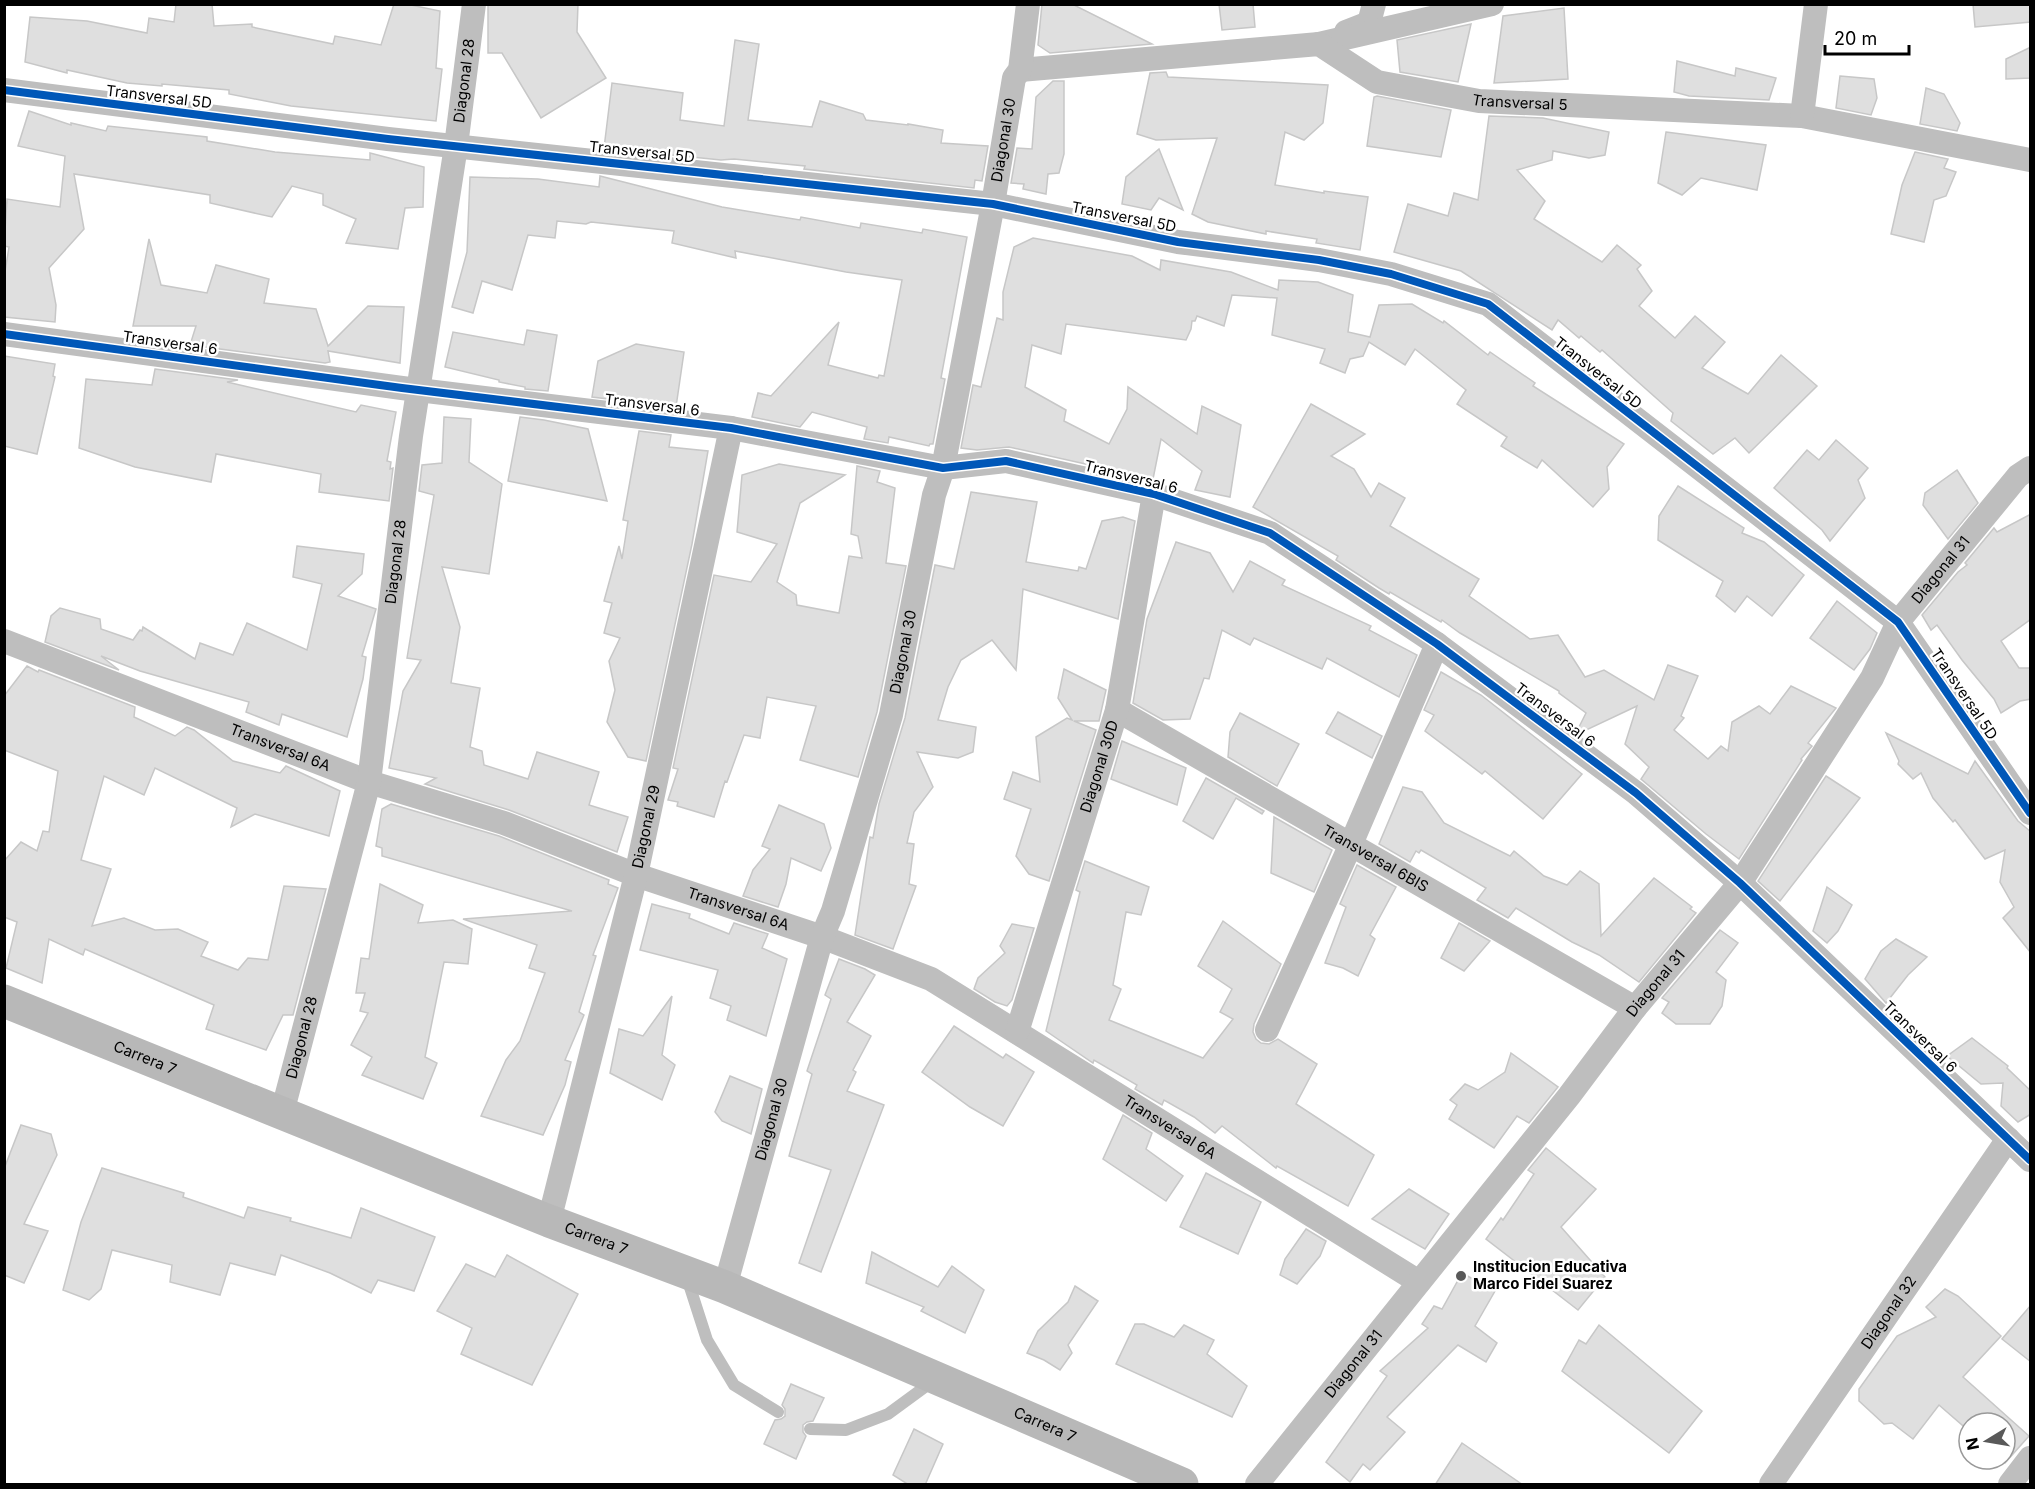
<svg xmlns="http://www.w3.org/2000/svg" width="2035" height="1489" viewBox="0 0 2035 1489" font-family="Inter,sans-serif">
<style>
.building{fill:#dfdfdf;stroke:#c7c7c7;stroke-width:1.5}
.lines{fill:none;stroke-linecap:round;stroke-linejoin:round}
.service{stroke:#bebebe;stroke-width:12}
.minor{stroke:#bebebe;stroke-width:24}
.secondary{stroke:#b8b8b8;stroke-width:33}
.cycleway-casing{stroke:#fff;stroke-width:11}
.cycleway{stroke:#0057b8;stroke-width:8}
.poi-dot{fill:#595959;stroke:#fff;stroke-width:2}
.labels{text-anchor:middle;stroke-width:5;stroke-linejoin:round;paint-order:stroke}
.street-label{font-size:15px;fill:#000;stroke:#fff}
.poi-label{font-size:15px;font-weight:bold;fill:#000;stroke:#fff;text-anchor:start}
</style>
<rect width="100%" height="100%" fill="#fff"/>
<g class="building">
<polygon points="176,4 212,4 214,26 252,24 252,27 333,44 335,36 381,45 394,4 406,4 440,11 436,68 442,69 436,121 291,106 229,94 229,90 162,84 162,86 127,83 67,70 67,73 25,62 30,17 87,21 147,33 149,18 174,22"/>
<polygon points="488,4 578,4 577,32 606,78 541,118 502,53 488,53"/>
<polygon points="1042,4 1072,4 1152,44 1050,53 1038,45"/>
<polygon points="1219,4 1253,4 1255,27 1222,30"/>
<polygon points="1973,4 2031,4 2031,22 1975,27"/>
<polygon points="1564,8 1568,79 1494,83 1503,16"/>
<polygon points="1471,24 1458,82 1400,72 1397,40"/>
<polygon points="735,40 759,44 748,120 812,127 820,101 863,114 866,120 908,125 908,124 943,130 941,143 988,146 982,181 975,180 974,188 804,169 805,166 734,159 721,160 604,148 612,83 683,93 680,120 724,126"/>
<polygon points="2031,47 2031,78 2006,79 2006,59"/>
<polygon points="1677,61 1735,76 1736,68 1776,78 1769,100 1689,96 1674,92"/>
<polygon points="1166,72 1168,77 1328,85 1323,123 1304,140 1285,132 1275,185 1324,193 1324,191 1368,197 1360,250 1316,243 1317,239 1266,231 1266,234 1208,222 1192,214 1217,138 1156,140 1137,134 1150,73"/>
<polygon points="1840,76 1874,79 1877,98 1871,115 1836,108"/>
<polygon points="1053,81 1064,81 1064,154 1059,173 1048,174 1046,194 1023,189 1024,184 1011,183 1017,148 1032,149 1036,97"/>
<polygon points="1926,88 1944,94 1960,123 1957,131 1920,124"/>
<polygon points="1377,96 1451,110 1441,157 1367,146 1374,97"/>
<polygon points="29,111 71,125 71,123 106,131 108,126 207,137 207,141 275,152 370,160 370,153 424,167 423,207 405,208 398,249 346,243 356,219 323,205 323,194 292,186 272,217 210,203 210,195 74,174 84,229 49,268 56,305 55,322 4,317 4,278 9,247 4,246 7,199 60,207 65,156 18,146"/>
<polygon points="1489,116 1543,118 1609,132 1605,155 1589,158 1553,151 1552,160 1517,170 1545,201 1534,219 1602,262 1617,245 1641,265 1637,269 1652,291 1639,306 1675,338 1695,316 1725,342 1702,368 1748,394 1781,355 1817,386 1749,453 1735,438 1713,454 1671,421 1673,413 1602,350 1600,352 1581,336 1579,338 1558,320 1552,330 1461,271 1394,252 1408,204 1448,216 1454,193 1478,200"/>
<polygon points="1666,132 1766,145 1757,190 1701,178 1682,195 1658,183"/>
<polygon points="1159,149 1183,210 1159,198 1151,210 1122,204 1126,177"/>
<polygon points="1915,152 1948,159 1944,168 1956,172 1946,196 1934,200 1924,242 1891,234 1902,185"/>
<polygon points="600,176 722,207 800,220 801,217 860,228 861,223 922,233 923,229 967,237 941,378 945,379 933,444 930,444 929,446 889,437 888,443 864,439 867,427 812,412 800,427 752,417 758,393 771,396 839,322 828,365 878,378 879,375 884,376 902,280 846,272 735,251 736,258 672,243 674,231 591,222 586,224 557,221 555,238 528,235 512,290 482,281 473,313 452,307 467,252 470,177 538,179 599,187"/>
<polygon points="1033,238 1132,256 1160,270 1161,260 1231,272 1278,290 1279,280 1318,282 1353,295 1348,332 1370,337 1379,305 1412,304 1443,323 1444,321 1488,355 1490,352 1535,383 1533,386 1624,444 1607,467 1609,489 1593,507 1542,460 1537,468 1501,446 1507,437 1457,404 1466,390 1415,349 1405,365 1369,342 1363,356 1350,359 1345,373 1320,363 1325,349 1272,335 1277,298 1232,295 1224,326 1197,316 1195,321 1192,321 1191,329 1186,340 1066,324 1061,354 1032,345 1025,387 1066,410 1064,421 1109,444 1127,409 1128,387 1197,434 1202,406 1241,425 1230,497 1195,490 1202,471 1161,439 1153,479 1009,447 977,450 961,448 973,385 981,387 997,318 1003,320 1003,292 1014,247"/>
<polygon points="149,239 161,285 207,293 216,265 269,279 264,303 316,309 328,346 368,306 404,307 400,363 328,351 330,362 325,363 190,345 196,326 133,326"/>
<polygon points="527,330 557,335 548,391 525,389 525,387 499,382 499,380 445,367 453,332 524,345"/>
<polygon points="636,344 684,352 676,407 592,397 598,361"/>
<polygon points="4,356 55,364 53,376 55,377 37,454 4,446"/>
<polygon points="155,369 238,380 227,382 356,412 361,405 396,412 387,461 391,462 390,469 393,468 389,501 319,492 321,474 216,454 211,482 135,467 79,448 86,379 152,385"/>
<polygon points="1311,404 1365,434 1331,456 1354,469 1371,497 1379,483 1405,498 1390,526 1479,579 1469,596 1530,639 1558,635 1585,677 1604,670 1654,700 1668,665 1698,676 1681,716 1684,718 1674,730 1708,759 1721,746 1728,751 1732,722 1759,706 1770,714 1791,686 1836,708 1808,743 1812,746 1801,759 1802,760 1739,859 1706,834 1641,779 1649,767 1625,744 1637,706 1580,733 1577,731 1586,713 1559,693 1559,691 1460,633 1442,620 1441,622 1390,592 1389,594 1379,588 1336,560 1338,556 1253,507"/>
<polygon points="444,417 471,419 469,462 502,484 489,574 442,567 460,627 451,683 480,688 470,747 482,751 484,765 528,779 537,752 599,772 589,805 628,817 617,852 509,810 425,784 436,778 389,768 403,691 421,660 407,658 434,495 419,491 422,465 442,463"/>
<polygon points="520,417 544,420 588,429 607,501 508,481"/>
<polygon points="639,431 671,435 669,447 708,451 692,544 646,761 628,757 607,722 615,690 609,661 620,638 604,633 612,603 604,601 619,546 622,559 628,521 623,520"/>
<polygon points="1836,440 1868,468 1858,480 1865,498 1830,541 1822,530 1774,488 1807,450 1819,460"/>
<polygon points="779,464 845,475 800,503 777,582 796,595 797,605 839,613 849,556 862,558 858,536 851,534 857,466 880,471 877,482 895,488 886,563 906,566 877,712 858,777 800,760 816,706 767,697 760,738 744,735 727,782 725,781 714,817 677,806 678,802 668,800 678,769 673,768 714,575 751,582 777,544 737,532 742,475"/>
<polygon points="1957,470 1978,503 1948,539 1923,505 1925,493"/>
<polygon points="1678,486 1744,528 1742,533 1764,542 1804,575 1772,616 1747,596 1735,612 1716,596 1723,581 1658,540 1659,516"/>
<polygon points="971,492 1037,502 1026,562 1078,571 1079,567 1086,569 1102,521 1123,517 1135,521 1118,619 1023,589 1016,670 992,640 961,660 948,687 938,720 976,727 973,752 958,758 917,752 933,787 914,812 907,843 914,844 909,884 916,886 893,949 855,935 870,837 873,838 879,804 905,718 935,565 954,569"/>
<polygon points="2031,514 2031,619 2001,641 2019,668 2031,668 2031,699 2020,701 2001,713 1994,699 1962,660 1937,625 1931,630 1922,615 1958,572 1967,565 1965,563 1994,528 1997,532"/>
<polygon points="1176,542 1210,553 1233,592 1250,561 1285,580 1282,585 1371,626 1369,630 1417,655 1399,697 1327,658 1322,669 1254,638 1250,645 1222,630 1209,679 1204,678 1190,719 1163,720 1133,703 1147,619"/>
<polygon points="297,546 364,554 362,574 338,596 376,609 362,656 366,657 363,679 347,737 282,714 279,725 246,712 249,702 140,671 101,656 119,670 45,642 51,616 60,608 100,619 101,629 133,640 140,630 142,631 143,627 195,659 200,643 233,655 247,623 307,650 322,584 293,577"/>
<polygon points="1837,601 1877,633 1870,649 1854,670 1810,638"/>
<polygon points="27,666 38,672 39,670 135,707 134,717 175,736 187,727 194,730 233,761 280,773 286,766 340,791 329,836 255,814 231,827 237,808 155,768 144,795 104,776 81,860 111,869 92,926 124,918 155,930 178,929 208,942 201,956 238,970 248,958 268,960 284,886 326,889 293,1015 283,1015 266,1050 206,1029 214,1005 85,949 83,955 49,939 42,983 6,968 17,922 4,917 4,861 21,842 37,851 43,831 49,832 58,771 4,750 4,696"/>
<polygon points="1064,669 1106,690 1099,721 1074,721 1096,730 1049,881 1029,874 1016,856 1031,809 1004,799 1013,772 1040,782 1036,737 1067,718 1072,720 1058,698"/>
<polygon points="1441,672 1481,695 1582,774 1543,819 1485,771 1482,774 1425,731 1434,715 1424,710"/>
<polygon points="1338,712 1382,736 1372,758 1326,733"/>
<polygon points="1240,713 1299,744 1277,786 1228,757 1230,732"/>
<polygon points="1886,733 1968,774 1975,761 2018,821 2031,832 2031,953 2003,918 2014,907 2000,882 2005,850 1985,859 1955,820 1953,822 1933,798 1921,773 1913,779 1898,764 1899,761"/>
<polygon points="1122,741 1186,768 1177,805 1111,779"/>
<polygon points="1826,776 1860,798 1780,901 1758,881"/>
<polygon points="1206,778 1264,811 1262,814 1236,798 1213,839 1183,821"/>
<polygon points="1403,787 1422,792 1444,823 1510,856 1514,851 1544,876 1567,885 1580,871 1599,884 1601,936 1654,878 1692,907 1690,909 1696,913 1639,982 1599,955 1572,942 1516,908 1508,918 1477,900 1486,888 1421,850 1419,853 1416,851 1410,862 1379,844"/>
<polygon points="391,804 499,836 609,880 608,884 618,888 593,955 596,956 579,1012 584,1015 565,1060 571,1062 565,1085 543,1135 481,1116 506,1060 520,1041 545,973 529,968 537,945 463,919 572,911 382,856 382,848 376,846 380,821 382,809"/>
<polygon points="779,805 824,824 831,848 821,871 791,858 786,884 778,907 743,896 753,870 770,849 762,846"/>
<polygon points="1274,817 1332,850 1314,892 1271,873"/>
<polygon points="1085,861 1149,887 1141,915 1126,912 1113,985 1121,989 1109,1020 1203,1058 1233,1019 1220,1012 1232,989 1198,966 1223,921 1281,964 1254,1024 1253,1032 1256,1039 1261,1043 1269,1044 1278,1039 1317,1064 1296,1104 1374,1155 1348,1206 1277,1166 1276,1168 1222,1126 1215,1133 1194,1117 1164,1100 1162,1105 1135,1089 1137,1085 1094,1060 1093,1063 1046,1031 1080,892 1076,890"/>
<polygon points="1357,865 1396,887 1370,935 1375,939 1358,976 1343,968 1325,963 1346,907 1340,904"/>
<polygon points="380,884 423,905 418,923 453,920 472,929 468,964 444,962 425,1057 437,1063 423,1099 362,1075 372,1057 351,1045 368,1013 360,1011 365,993 356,993 361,958 369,959"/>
<polygon points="1827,887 1852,905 1838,931 1827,943 1813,931"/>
<polygon points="652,904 690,914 689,918 729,934 734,923 768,934 762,948 787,959 766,1036 727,1020 731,1006 710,998 718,970 640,950"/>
<polygon points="1459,923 1490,941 1464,971 1441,958"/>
<polygon points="1012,924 1034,928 1012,1000 1007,1006 995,1002 974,989 978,978 1005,953 1000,946"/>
<polygon points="1720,930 1738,943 1716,972 1726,980 1722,1006 1710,1024 1676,1024 1662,1013 1669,1002 1662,998"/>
<polygon points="1896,939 1927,957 1908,975 1886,1003 1865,979 1881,951"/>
<polygon points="839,959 865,969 875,975 847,1022 871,1036 853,1070 856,1072 847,1091 884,1105 821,1272 799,1263 831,1170 789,1156 812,1074 807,1071 831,999 825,995"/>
<polygon points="672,996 662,1055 675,1065 662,1100 610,1073 619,1029 643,1036"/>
<polygon points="954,1026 1003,1058 1006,1054 1034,1072 1003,1126 970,1107 922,1072"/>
<polygon points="1972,1038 2008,1066 2007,1068 2031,1091 2031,1114 2018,1122 2001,1106 2003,1083 1981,1084 1947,1056"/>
<polygon points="1511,1053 1558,1087 1529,1123 1517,1116 1494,1148 1449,1119 1457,1105 1450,1100 1465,1084 1478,1090 1505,1072"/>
<polygon points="730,1076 762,1089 751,1134 722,1121 715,1112"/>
<polygon points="1123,1115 1152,1133 1146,1149 1183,1176 1166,1201 1103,1159"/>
<polygon points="21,1125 51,1134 57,1155 24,1224 48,1231 24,1283 4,1275 4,1169"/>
<polygon points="1546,1148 1596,1189 1561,1227 1605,1277 1578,1310 1486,1239 1501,1218 1503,1220 1534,1174 1528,1170"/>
<polygon points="102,1168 184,1193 183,1197 244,1218 248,1207 291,1218 290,1221 351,1238 361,1208 435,1237 414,1291 378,1280 371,1293 330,1273 281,1255 275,1275 230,1263 220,1295 170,1282 172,1265 112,1250 101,1289 89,1300 63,1290 81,1222"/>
<polygon points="1206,1173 1261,1202 1238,1254 1180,1227"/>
<polygon points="1409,1189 1449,1214 1425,1249 1372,1219"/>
<polygon points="1306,1229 1326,1241 1320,1256 1297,1284 1280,1275 1285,1259"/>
<polygon points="872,1252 938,1287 952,1266 984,1290 965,1333 921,1311 924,1307 866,1283"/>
<polygon points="507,1255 578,1294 532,1385 461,1354 472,1328 437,1311 466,1264 495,1277"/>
<polygon points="1462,1273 1495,1291 1475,1326 1497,1343 1486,1362 1458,1345 1387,1417 1405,1432 1370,1470 1363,1464 1350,1482 1326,1462 1387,1376 1380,1371 1428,1328 1422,1324 1434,1306 1442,1309"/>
<polygon points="1075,1286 1098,1301 1068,1345 1072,1353 1060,1370 1044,1360 1027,1353 1038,1331 1068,1302"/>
<polygon points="1945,1289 1958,1296 2001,1336 1963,1377 2029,1436 2005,1463 2000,1459 2005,1459 2005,1423 1969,1423 1969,1431 1939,1405 1913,1439 1892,1423 1884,1424 1859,1401 1859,1389 1897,1336 1936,1317 1926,1307"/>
<polygon points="2031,1305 2031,1362 2002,1339"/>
<polygon points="1135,1324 1144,1324 1174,1337 1184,1325 1214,1340 1207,1354 1247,1386 1232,1417 1116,1364"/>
<polygon points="1599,1325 1702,1411 1669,1453 1562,1371 1579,1340 1586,1344"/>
<polygon points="791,1384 824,1398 813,1421 807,1422 803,1425 803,1432 806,1436 796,1459 764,1444 775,1420 781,1419 785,1416 785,1409 782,1405"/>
<polygon points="914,1429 943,1444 925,1485 909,1485 893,1475"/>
<polygon points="1462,1443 1523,1485 1435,1485"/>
</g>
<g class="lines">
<g class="service">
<polyline points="687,1278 707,1340 734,1385 778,1412"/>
<polyline points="810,1429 846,1430 888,1414 933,1381"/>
</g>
<g class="minor">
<polyline points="1346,32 1369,23 1374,4"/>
<polyline points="1319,44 1492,4"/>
<path id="s1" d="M1020,70L1319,44L1377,82L1479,101L1802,116L2030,160"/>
<polyline points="4,90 388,139 993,204 1178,242 1319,260 1391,274 1488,304 1898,622 2030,813"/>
<polyline points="1802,116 1816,4"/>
<polyline points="4,334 402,388 731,428 943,468 1006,461 1154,494 1270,533 1437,644 1636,793 1740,883 2030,1160"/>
<path id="s2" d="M4,641L369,782L504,823L636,875L822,937L931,979L1419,1282"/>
<path id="s3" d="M1117,710L1635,1008"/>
<polyline points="1267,1030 1351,844 1437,644"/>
<path id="s4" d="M1017,1032L1117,710L1154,494"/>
<path id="s5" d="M282,1113L369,782L411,436L456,146L474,4"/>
<path id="s6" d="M549,1221L636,875L731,428"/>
<path id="s7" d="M725,1287L822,937L833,911L891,715L934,495L943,468L993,204L1014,78L1020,70L1028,4"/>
<path id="s8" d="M1257,1484L1569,1096L1635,1008L1740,883L1872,678L1898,622L2018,476L2030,468"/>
<path id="s9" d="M1771,1484L2008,1139"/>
<polyline points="2010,1484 2030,1458"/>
</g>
<path class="secondary" id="s10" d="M4,1001L549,1221L725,1287L1182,1484"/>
<defs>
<g id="cycleway">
<polyline points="4,90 388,139 993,204 1178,242 1319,260 1391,274 1488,304 1898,622 2030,813"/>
<polyline points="4,334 402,388 731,428 943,468 1006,461 1154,494 1270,533 1437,644 1636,793 1740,883 2030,1160"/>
</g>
</defs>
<use href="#cycleway" class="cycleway-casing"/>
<use href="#cycleway" class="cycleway"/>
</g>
<circle class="poi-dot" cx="1461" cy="1276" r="6"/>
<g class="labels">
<g class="street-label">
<text dy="5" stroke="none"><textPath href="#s5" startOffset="1050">Diagonal 28</textPath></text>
<text transform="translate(159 97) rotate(7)" y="5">Transversal 5D</text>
<text dy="5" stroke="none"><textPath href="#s1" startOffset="514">Transversal 5</textPath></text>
<text dy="5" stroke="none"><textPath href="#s7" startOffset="1182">Diagonal 30</textPath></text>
<text transform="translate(642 152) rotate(6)" y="5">Transversal 5D</text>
<text transform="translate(1124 217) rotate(11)" y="5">Transversal 5D</text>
<text transform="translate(170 343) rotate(8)" y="5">Transversal 6</text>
<text transform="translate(1598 373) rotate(38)" y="5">Transversal 5D</text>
<text transform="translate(652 405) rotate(7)" y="5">Transversal 6</text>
<text transform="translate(1131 477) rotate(14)" y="5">Transversal 6</text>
<text dy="5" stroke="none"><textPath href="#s5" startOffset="564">Diagonal 28</textPath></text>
<text dy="5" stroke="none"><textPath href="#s8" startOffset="1144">Diagonal 31</textPath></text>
<text dy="5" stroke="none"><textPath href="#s7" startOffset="660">Diagonal 30</textPath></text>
<text transform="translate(1964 694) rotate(56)" y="5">Transversal 5D</text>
<text transform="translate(1555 715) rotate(37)" y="5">Transversal 6</text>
<text dy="5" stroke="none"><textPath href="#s2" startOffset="296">Transversal 6A</textPath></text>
<text dy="5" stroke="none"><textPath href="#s4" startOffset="278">Diagonal 30D</textPath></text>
<text dy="5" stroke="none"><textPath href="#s6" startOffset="406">Diagonal 29</textPath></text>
<text dy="5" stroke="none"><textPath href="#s3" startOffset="298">Transversal 6BIS</textPath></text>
<text dy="5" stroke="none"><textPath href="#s2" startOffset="782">Transversal 6A</textPath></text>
<text dy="5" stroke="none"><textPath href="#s8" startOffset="640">Diagonal 31</textPath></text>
<text transform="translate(1920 1037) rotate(44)" y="5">Transversal 6</text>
<text dy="5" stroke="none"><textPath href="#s5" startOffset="78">Diagonal 28</textPath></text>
<text dy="5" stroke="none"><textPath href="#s10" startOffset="152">Carrera 7</textPath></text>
<text dy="5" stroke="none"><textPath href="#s7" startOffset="174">Diagonal 30</textPath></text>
<text dy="5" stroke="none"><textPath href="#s2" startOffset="1268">Transversal 6A</textPath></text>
<text dy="5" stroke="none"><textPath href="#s10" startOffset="638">Carrera 7</textPath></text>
<text dy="5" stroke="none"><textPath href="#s9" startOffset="208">Diagonal 32</textPath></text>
<text dy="5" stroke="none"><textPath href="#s8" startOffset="154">Diagonal 31</textPath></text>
<text dy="5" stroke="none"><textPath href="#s10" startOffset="1124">Carrera 7</textPath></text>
</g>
<g class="poi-label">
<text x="1473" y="1272">Institucion Educativa<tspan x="1473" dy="17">Marco Fidel Suarez</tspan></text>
</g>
</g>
<rect width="2035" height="1489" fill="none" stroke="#000000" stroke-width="12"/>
<g transform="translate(1987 1441) rotate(259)"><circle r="28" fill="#ffffff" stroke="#999999" stroke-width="1.5"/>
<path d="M0-4.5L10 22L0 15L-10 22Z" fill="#595959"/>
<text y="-9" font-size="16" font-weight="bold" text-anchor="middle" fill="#000000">N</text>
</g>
<path d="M1825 45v9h84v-9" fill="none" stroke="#000000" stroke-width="3"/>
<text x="1834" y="45" font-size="18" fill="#000000" stroke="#ffffff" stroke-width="4.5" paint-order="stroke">20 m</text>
</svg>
